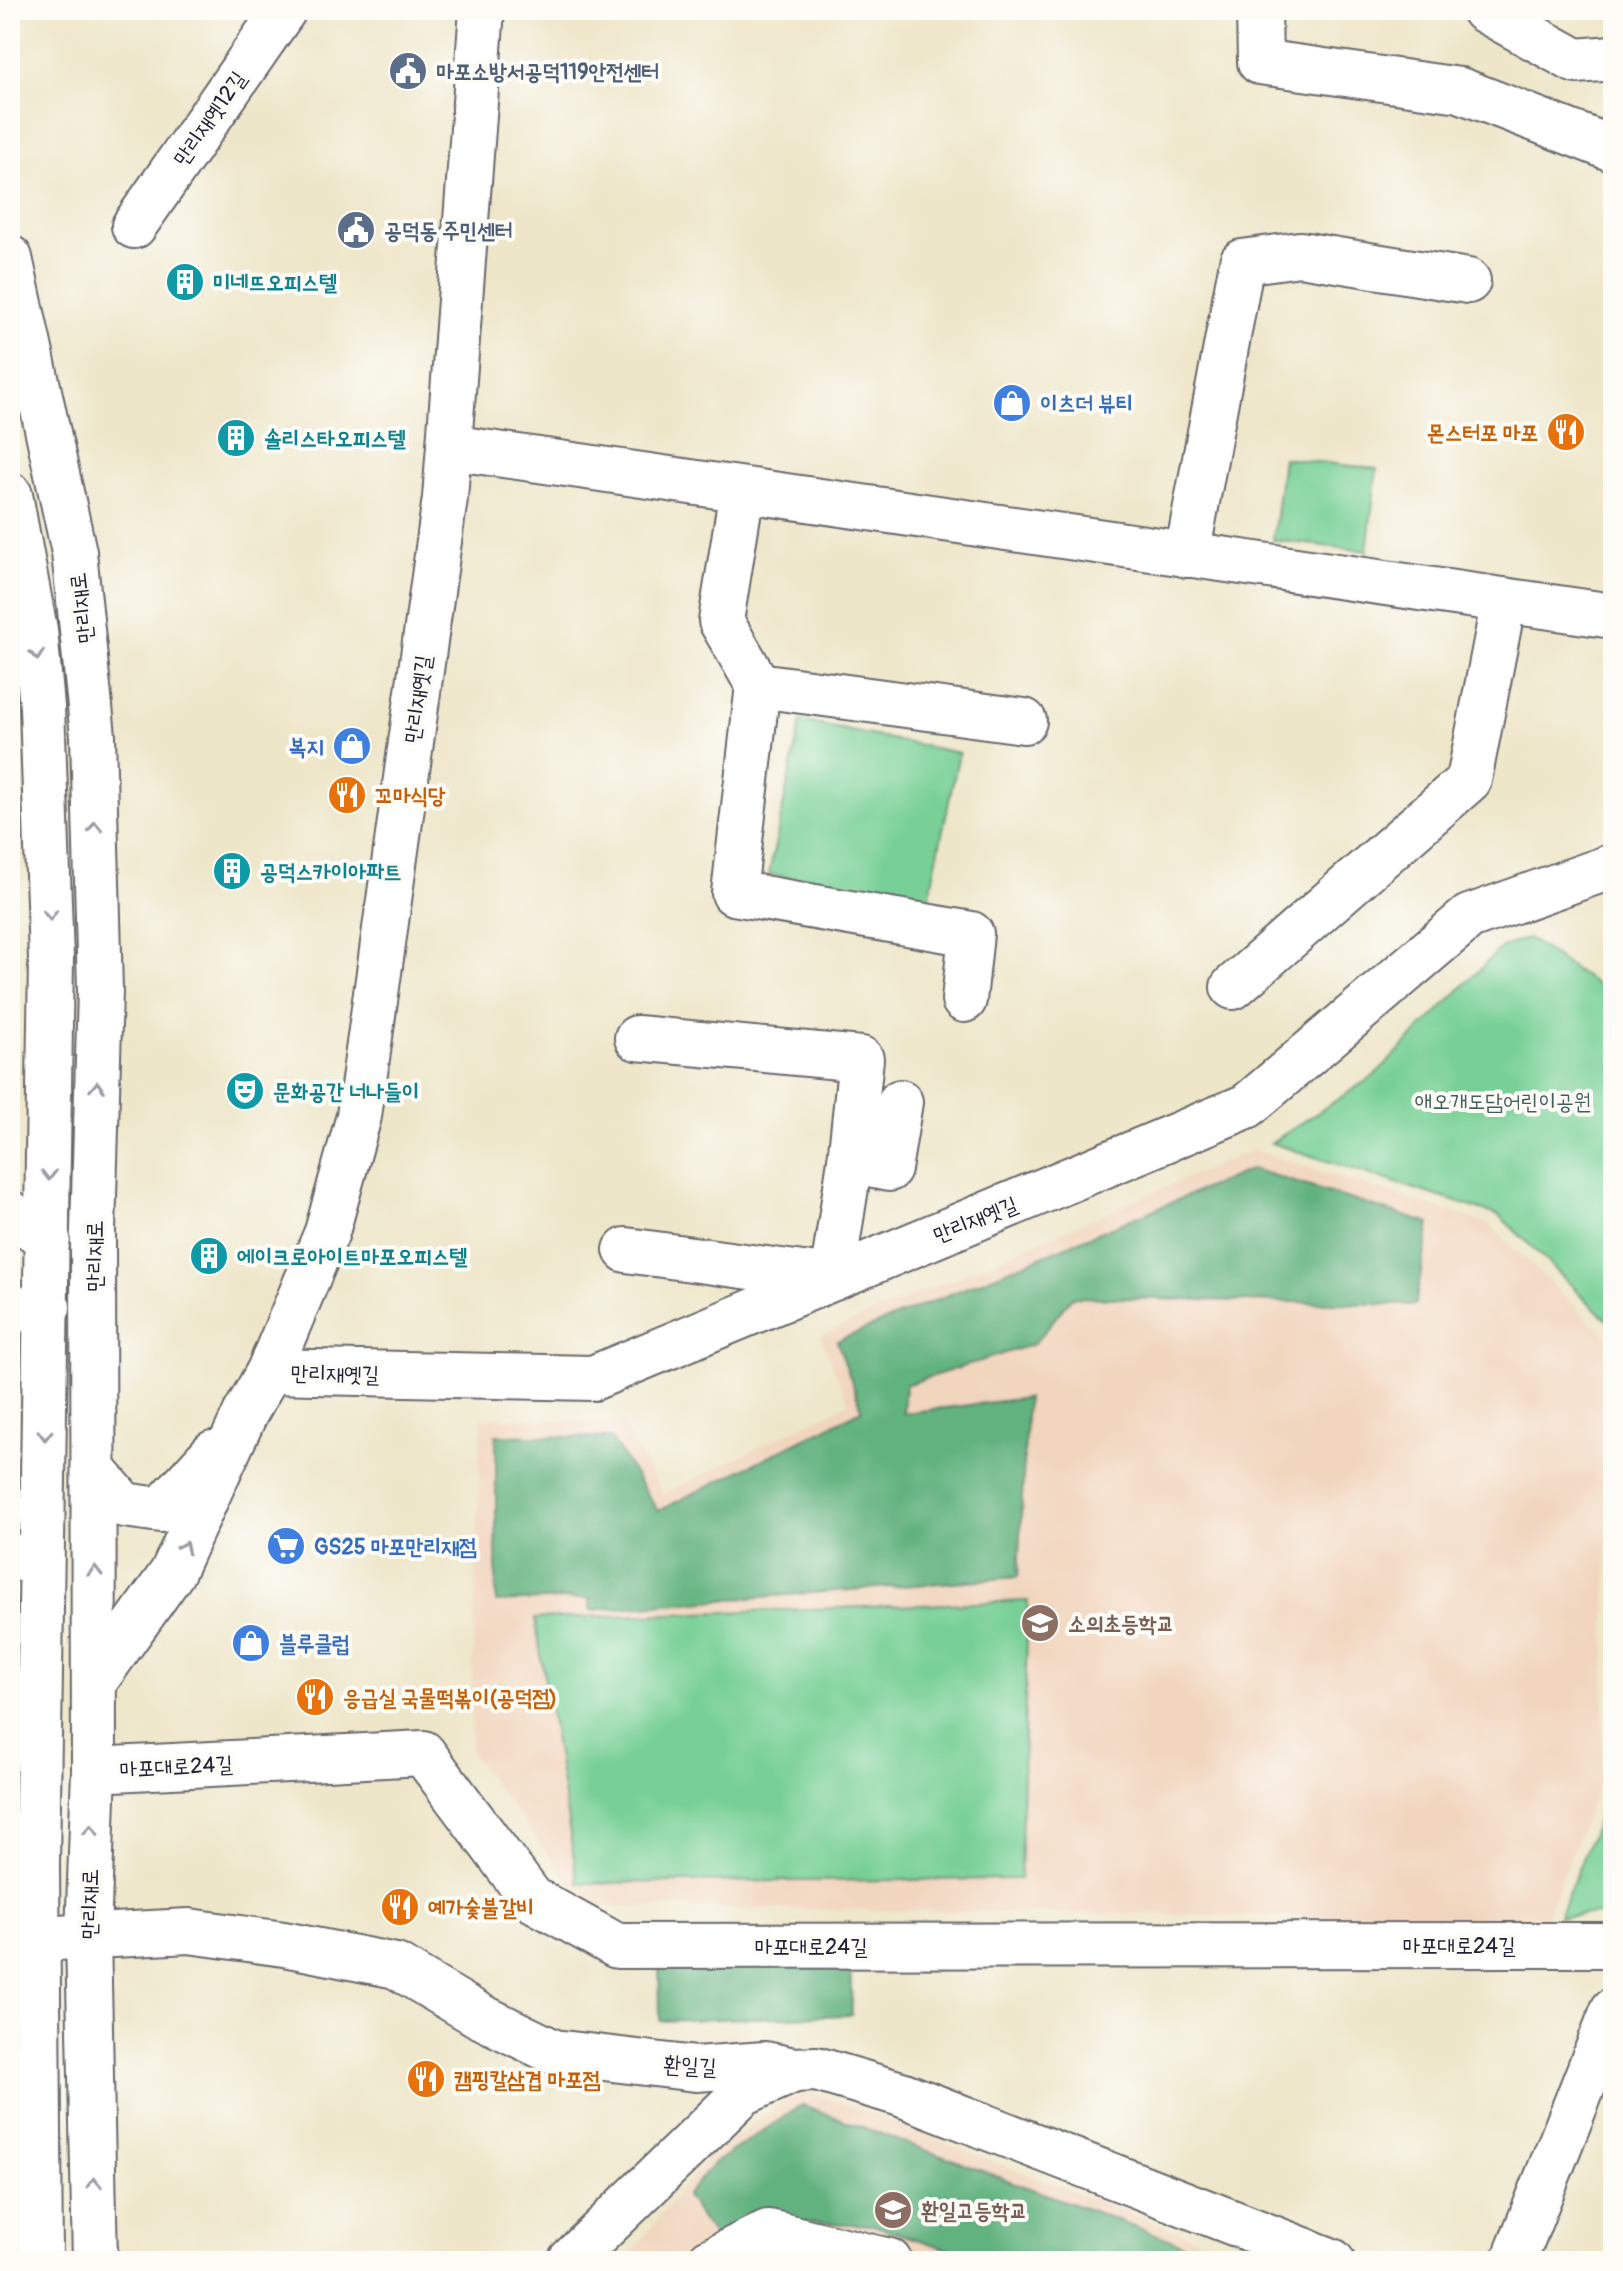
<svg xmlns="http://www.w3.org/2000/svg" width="1623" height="2271" viewBox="0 0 1623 2271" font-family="Pangolin,'Poor Story',sans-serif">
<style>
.built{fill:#f1d5bd}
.green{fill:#78d096;stroke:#4d7968;stroke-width:2}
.forest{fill:#62b27f;stroke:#426a5d;stroke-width:2}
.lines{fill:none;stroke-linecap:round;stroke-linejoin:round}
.minor-casing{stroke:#69676d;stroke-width:48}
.major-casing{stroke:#69676d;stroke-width:48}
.minor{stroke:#fff;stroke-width:44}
.major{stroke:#fff;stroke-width:44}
.oneway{stroke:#9c9ca7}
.labels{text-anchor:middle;stroke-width:8;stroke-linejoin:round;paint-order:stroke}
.service-label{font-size:22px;font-weight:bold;fill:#4e5e75;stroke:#fdfcf7;text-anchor:start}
.street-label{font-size:22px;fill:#22223b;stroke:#fdfcf7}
.culture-label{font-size:22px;font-weight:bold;fill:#0d838f;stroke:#fdfcf7;text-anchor:start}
.shop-label{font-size:22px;font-weight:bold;fill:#366cbe;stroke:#fdfcf7;text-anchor:start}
.food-label{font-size:22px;font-weight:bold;fill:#c56008;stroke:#fdfcf7;text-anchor:start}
.park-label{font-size:22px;fill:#405f5b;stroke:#fdfcf7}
.education-label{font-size:22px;font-weight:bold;fill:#785e54;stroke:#fdfcf7;text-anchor:start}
</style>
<rect width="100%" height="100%" fill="#fdfcf7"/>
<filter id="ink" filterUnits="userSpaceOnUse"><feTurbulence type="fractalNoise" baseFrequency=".0125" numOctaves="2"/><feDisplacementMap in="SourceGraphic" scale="16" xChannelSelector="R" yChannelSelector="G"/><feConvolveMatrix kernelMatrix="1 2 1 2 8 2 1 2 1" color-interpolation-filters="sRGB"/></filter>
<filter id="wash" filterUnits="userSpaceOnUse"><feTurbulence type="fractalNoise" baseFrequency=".006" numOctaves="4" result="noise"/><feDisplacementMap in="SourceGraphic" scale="32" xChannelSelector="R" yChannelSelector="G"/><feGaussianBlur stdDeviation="1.8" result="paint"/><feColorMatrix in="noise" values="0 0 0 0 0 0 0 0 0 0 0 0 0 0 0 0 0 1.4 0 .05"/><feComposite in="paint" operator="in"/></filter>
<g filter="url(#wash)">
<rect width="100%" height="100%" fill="#eee6c9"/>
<g class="built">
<polygon points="1252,1150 1489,1224 1613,1342 1602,1777 1545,1920 587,1906 470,1752 481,1417 622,1423 663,1494 849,1403 820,1336"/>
<polygon points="802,2088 1255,2261 626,2261 703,2160"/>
</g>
<g class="green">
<polygon points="1283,458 1377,469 1367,551 1273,540"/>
<polygon points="801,721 959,753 927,906 769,874"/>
<polygon points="1528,938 1600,987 1613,1024 1613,1326 1500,1216 1271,1143 1375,1075 1502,947"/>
<polygon points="1028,1601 1020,1879 578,1883 535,1619"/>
<polygon points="1613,1781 1613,1913 1559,1917"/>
</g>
<g class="forest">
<polygon points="1252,1169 1430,1224 1415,1305 1072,1297 1034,1344 905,1385 903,1413 1027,1398 1018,1577 590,1610 590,1598 496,1602 496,1435 611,1438 658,1511 862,1410 837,1341"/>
<polygon points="850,1957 852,2015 660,2021 659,1963"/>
<polygon points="802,2105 1229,2261 984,2261 873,2225 774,2221 715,2238 686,2196 714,2163"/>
</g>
</g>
<g filter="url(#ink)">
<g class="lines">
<defs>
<g id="minor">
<polyline points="1259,10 1260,62 1460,90 1613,149"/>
<polyline points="1484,10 1576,61 1613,58"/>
<polyline points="134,226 284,10"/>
<polyline points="449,447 1613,616"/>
<polyline points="742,490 721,621 758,685 734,893 971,934 964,1000"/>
<polyline points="1187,555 1242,262 1300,254 1468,281"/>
<polyline points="758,685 1024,721"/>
<polyline points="1233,987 1469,780 1504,600"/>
<polyline points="637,1038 861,1059 850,1161"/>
<polyline points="10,1213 48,1239"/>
<polyline points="626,1250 832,1278 850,1161 889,1169 900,1102"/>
<polyline points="10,1309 48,1307"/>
<polyline points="269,1371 593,1378 1247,1106 1469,917 1613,866"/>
<polyline points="95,1471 124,1505 161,1510 213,1453"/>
<polyline points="10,1555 41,1565"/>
<polyline points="95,1681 172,1573 245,1414 269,1371 327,1232 359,1116 445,498 482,10"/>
<polyline points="94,1770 423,1753 532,1899 617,1946 1613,1945"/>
<polyline points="38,1939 189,1931 284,1944 396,1966 480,2016 554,2052 696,2069 765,2064 794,2070 816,2069 901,2094 1332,2261"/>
<polyline points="570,2261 743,2093 792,2071"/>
<polyline points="710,2261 768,2232 889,2261"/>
<polyline points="1514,2261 1613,2010"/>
</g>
<g id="major">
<polyline points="10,258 74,552 93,736 100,990 93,1231 94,1770 88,1936 95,2261"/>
<polyline points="10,495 35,630 42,707 51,959 37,1865 40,2261"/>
</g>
</defs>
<use href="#minor" class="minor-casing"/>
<use href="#major" class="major-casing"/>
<use href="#minor" class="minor"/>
<use href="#major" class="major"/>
</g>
<defs><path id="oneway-chevron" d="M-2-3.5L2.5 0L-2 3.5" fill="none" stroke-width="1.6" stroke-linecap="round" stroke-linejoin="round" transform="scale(2)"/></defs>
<g class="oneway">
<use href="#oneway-chevron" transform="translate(37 655) rotate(85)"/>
<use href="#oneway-chevron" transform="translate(95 827) rotate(-91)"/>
<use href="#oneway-chevron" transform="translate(50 915) rotate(89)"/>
<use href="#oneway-chevron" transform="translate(97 1087) rotate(-88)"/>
<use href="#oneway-chevron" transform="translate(49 1175) rotate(90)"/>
<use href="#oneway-chevron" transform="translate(45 1435) rotate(91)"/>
<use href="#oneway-chevron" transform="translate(184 1547) rotate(-65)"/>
<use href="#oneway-chevron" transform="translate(95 1571) rotate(-90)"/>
<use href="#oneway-chevron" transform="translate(91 1830) rotate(-87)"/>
<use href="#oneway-chevron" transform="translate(94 2183) rotate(-91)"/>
</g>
</g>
<defs>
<symbol id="civic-disc" viewBox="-11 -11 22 22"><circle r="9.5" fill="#5c6f8a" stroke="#fdfcf7"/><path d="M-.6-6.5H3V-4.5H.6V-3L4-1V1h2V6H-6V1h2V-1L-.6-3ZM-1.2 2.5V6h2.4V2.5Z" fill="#fff"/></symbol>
<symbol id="building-disc" viewBox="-11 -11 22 22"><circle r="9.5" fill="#0f9aa8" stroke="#fdfcf7"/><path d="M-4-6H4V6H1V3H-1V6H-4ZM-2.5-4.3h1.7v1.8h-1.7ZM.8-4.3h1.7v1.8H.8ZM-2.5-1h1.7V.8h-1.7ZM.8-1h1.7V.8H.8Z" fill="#fff"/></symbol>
<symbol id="shop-disc" viewBox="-11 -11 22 22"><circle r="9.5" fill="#3f7fe0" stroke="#fdfcf7"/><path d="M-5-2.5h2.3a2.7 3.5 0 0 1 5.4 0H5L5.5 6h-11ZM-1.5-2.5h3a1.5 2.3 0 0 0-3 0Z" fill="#fff"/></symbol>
<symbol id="restaurant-disc" viewBox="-11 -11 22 22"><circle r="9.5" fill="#e8710a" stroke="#fdfcf7"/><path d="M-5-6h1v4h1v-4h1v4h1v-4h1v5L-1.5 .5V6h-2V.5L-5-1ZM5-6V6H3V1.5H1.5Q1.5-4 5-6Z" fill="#fff"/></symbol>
<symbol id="theatre-disc" viewBox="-11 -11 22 22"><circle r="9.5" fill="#0f9aa8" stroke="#fdfcf7"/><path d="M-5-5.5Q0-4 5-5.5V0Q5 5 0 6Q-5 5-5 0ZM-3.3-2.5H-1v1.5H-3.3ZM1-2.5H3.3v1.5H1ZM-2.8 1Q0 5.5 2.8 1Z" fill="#fff"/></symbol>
<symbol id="supermarket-disc" viewBox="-11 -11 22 22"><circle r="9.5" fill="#3f7fe0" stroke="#fdfcf7"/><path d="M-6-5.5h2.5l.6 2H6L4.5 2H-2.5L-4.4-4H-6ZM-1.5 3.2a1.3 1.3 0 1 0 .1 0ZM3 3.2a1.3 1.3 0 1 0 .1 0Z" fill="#fff"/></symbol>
<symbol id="school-disc" viewBox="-11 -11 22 22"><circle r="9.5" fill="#8d6e63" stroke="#fdfcf7"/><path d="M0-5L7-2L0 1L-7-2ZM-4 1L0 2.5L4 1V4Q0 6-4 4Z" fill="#fff"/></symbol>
</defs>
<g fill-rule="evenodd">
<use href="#civic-disc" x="386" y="49" width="44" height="44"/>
<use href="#civic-disc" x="334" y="208" width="44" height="44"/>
<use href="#building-disc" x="163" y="260" width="44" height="44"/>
<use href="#shop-disc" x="990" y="381" width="44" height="44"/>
<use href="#restaurant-disc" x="1544" y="410" width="44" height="44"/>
<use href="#building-disc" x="214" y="416" width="44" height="44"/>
<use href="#shop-disc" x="330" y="724" width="44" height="44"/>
<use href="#restaurant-disc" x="325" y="773" width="44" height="44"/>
<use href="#building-disc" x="210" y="849" width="44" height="44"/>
<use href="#theatre-disc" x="223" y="1069" width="44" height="44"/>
<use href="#building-disc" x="187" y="1234" width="44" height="44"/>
<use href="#supermarket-disc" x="264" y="1524" width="44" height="44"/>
<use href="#school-disc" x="1018" y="1601" width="44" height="44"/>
<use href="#shop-disc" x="229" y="1621" width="44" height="44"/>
<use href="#restaurant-disc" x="293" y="1675" width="44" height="44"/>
<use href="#restaurant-disc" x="378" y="1885" width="44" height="44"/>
<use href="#restaurant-disc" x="404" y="2057" width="44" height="44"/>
<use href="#school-disc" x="871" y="2188" width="44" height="44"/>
</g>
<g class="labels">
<g class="service-label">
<text x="436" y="79">마포소방서공덕119안전센터</text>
<text x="384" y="238">공덕동 주민센터</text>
</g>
<g class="street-label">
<text transform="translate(209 118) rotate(-55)" y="8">만리재옛12길</text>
<text transform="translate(81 608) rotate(-97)" y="8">만리재로</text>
<text transform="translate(417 699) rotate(-82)" y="8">만리재옛길</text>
<text transform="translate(975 1219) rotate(-22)" y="8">만리재옛길</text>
<text transform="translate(94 1256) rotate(-90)" y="8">만리재로</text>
<text transform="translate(335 1373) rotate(1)" y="8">만리재옛길</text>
<text transform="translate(176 1766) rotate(-3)" y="8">마포대로24길</text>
<text transform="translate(89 1904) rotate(-89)" y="8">만리재로</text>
<text x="1459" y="1953">마포대로24길</text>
<text x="811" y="1954">마포대로24길</text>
<text transform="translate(690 2065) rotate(3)" y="8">환일길</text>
</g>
<g class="culture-label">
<text x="213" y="290">미네뜨오피스텔</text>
<text x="264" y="446">솔리스타오피스텔</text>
<text x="260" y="879">공덕스카이아파트</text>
<text x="273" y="1099">문화공간 너나들이</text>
<text x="237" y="1264">에이크로아이트마포오피스텔</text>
</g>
<g class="shop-label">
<text x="1040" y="411">이츠더 뷰티</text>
<text x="324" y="754" text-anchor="end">복지</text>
<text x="314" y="1554">GS25 마포만리재점</text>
<text x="279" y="1651">블루클럽</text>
</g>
<g class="food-label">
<text x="1538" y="440" text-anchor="end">몬스터포 마포</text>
<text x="375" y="803">꼬마식당</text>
<text x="343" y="1705">응급실 국물떡볶이(공덕점)</text>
<text x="428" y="1915">예가숯불갈비</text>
<text x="454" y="2087">캠핑칼삼겹 마포점</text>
</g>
<g class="park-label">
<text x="1503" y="1109">애오개도담어린이공원</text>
</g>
<g class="education-label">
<text x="1068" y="1631">소의초등학교</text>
<text x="921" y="2218">환일고등학교</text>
</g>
</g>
<rect width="1623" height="2271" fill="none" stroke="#fdfcf7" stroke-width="40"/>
</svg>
